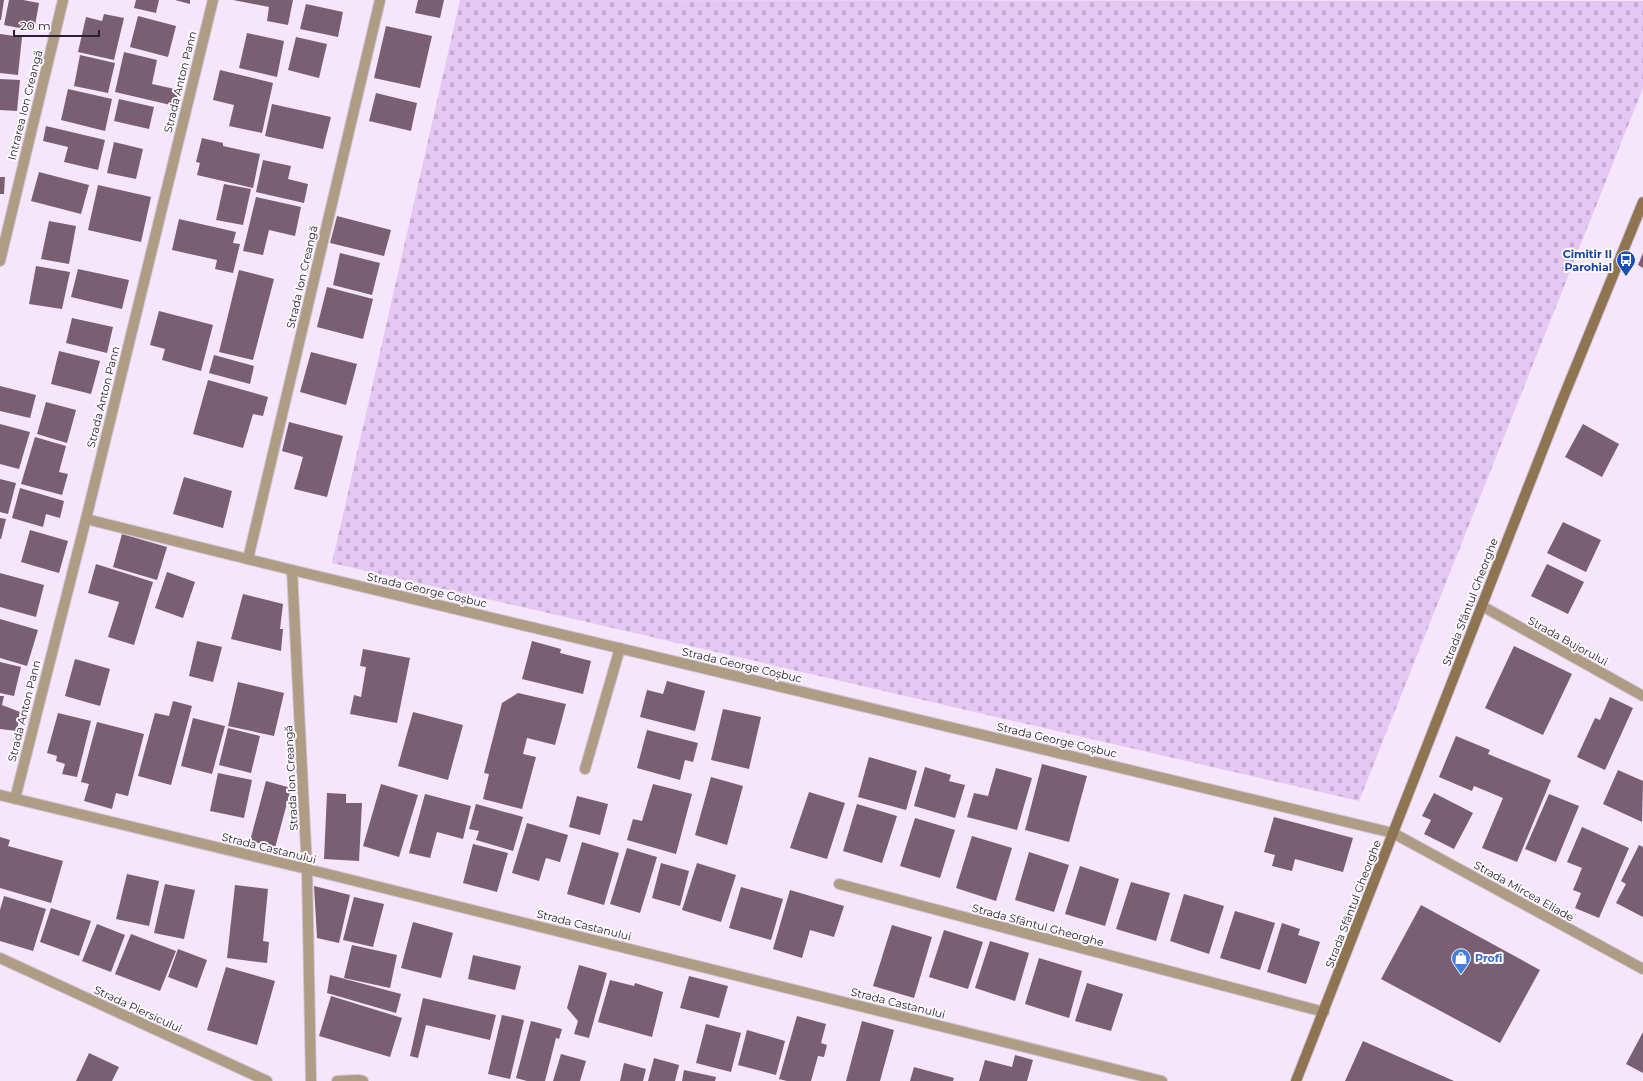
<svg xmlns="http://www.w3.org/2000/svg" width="1643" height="1081" viewBox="0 0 1643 1081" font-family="Montserrat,sans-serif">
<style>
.cemetery{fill:url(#cemetery-stones)}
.building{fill:#795f71}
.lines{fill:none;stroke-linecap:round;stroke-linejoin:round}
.street-casing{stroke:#d0c3d7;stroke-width:12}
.secondary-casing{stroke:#d0c3d7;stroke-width:12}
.street{stroke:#ae9c84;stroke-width:10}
.secondary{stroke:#8f7452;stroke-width:10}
.labels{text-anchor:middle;stroke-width:4;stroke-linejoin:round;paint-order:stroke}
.street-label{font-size:11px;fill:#28212c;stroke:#fcf8fd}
.transit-label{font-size:11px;font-weight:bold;fill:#164399;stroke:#fcf8fd;text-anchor:end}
.shop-label{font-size:11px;font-weight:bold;fill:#366cbe;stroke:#fcf8fd;text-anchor:start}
</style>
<defs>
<pattern id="cemetery-stones" width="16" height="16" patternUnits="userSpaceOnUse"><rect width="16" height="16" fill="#e5c7f4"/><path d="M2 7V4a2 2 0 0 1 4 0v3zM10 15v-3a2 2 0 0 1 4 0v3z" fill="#c4abd1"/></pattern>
</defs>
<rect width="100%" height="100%" fill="#f5e6fc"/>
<polygon class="cemetery" points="460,0 1643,1 1643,88 1359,801 332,563"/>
<g class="building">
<polygon points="0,0 4,0 1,20 0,20"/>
<polygon points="9,0 23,0 39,3 34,31 4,25"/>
<polygon points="136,0 159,0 156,13 134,8"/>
<polygon points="175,0 190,0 190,4"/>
<polygon points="233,0 293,0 288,25 267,21 269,7"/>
<polygon points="418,0 444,0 440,18 415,13"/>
<polygon points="306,4 343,12 338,37 300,29"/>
<polygon points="104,14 124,18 114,60 78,52 86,17 102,21"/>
<polygon points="138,16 176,26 168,57 130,47"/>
<polygon points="386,26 432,36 420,88 374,78"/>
<polygon points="247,33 284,41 277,77 239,68"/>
<polygon points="0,34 22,37 18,75 0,73"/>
<polygon points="296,37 327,44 319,78 288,70"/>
<polygon points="124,52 157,60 152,84 179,90 175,106 115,92"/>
<polygon points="80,55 115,63 108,93 74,86"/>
<polygon points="220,70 273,83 262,133 229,126 234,105 213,100"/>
<polygon points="0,79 20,80 17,111 0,110"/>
<polygon points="68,89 112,99 105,131 61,120"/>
<polygon points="376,93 417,103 411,131 369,121"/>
<polygon points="119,99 154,107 149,129 114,121"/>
<polygon points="272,104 331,117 323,149 265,136"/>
<polygon points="46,126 105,140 98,170 64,162 68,147 43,141"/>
<polygon points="202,138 223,143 223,146 260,154 253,188 197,175 200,163 196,162"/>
<polygon points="114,142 143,149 136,179 107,173"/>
<polygon points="263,160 291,166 288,179 308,184 304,203 256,192"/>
<polygon points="39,172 89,185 81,214 31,201"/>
<polygon points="0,177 5,177 4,194 0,194"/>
<polygon points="224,184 251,189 243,225 216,220"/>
<polygon points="98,185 151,197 141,242 88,230"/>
<polygon points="256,197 301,207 295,236 269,230 263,255 243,251"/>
<polygon points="337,216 391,230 384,256 330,243"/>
<polygon points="179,219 236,232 233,243 240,244 233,273 215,269 217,260 172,250"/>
<polygon points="49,221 76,226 69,264 41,259"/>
<polygon points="340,253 380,263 372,295 333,285"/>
<polygon points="1643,253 1643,268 1638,265"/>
<polygon points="36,266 70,272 62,309 29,304"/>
<polygon points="78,269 129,280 122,309 71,297"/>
<polygon points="239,270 274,279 253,360 219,352"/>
<polygon points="327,287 373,299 363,339 317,327"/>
<polygon points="159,311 213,325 201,371 162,360 165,349 150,345"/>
<polygon points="72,318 113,327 107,353 66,343"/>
<polygon points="59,351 100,361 91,394 51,384"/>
<polygon points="311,352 357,364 346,405 300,392"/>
<polygon points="214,355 254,366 250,384 209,373"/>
<polygon points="208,380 268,397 263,416 253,414 243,448 193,434"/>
<polygon points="0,386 36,395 30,418 0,411"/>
<polygon points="46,402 76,410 67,443 37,434"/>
<polygon points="289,422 343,436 327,497 294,489 303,457 282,451"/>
<polygon points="0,424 30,432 19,469 0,464"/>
<polygon points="1583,424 1619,444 1602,477 1565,457"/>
<polygon points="35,437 66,446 59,472 68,474 62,495 21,484"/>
<polygon points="184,477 232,491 223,528 173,514"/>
<polygon points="0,479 16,483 8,514 0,512"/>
<polygon points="20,488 64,501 60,518 46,514 43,527 12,518"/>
<polygon points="0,518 6,519 1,539 0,539"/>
<polygon points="1563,522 1601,540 1586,572 1547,553"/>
<polygon points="30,530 68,541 59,573 21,562"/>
<polygon points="122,534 167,547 157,580 113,567"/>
<polygon points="96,564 153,582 134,645 108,637 119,602 88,593"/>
<polygon points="1547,564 1584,582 1568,614 1531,596"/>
<polygon points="167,572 195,582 183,618 155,608"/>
<polygon points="0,573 44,585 36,617 0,607"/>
<polygon points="243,594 283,604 280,629 283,629 281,651 231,639"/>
<polygon points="0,619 38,630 27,666 0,658"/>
<polygon points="197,641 222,647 213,682 189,676"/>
<polygon points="532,641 561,649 560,653 591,661 583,694 522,679"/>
<polygon points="1514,646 1572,674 1543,735 1485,708"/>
<polygon points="363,649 410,658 397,723 350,714 354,695 361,697 366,667 360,666"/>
<polygon points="75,659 110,669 100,706 65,696"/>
<polygon points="0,662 21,667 14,696 0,693"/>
<polygon points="667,681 705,691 695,731 640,717 647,690 663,694"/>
<polygon points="238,682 284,693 274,736 228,726"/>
<polygon points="518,693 566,704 555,745 527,738 523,754 536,757 522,809 483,799 489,774 484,773 502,703"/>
<polygon points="0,696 4,696 2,705 20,712 17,731 0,729"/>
<polygon points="1610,697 1633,708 1605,770 1577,757 1595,718 1600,720"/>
<polygon points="173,701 192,706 171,785 138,776 155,713 169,716"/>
<polygon points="723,709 761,717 749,769 711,760"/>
<polygon points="413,712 463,725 448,780 398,766"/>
<polygon points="58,713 91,721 77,777 62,774 65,764 56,761 57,756 47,753"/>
<polygon points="193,718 225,726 212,774 181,766"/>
<polygon points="97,722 144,734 128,796 116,793 112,809 84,801 89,784 81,782"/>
<polygon points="228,728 260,736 251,773 219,765"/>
<polygon points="647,730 698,743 693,762 685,760 680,780 637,768"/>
<polygon points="1456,736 1490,750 1488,754 1551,780 1517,862 1482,848 1503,798 1474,786 1472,791 1439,777"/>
<polygon points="869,757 917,771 906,810 858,797"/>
<polygon points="1042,764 1087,776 1069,842 1025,830"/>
<polygon points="925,767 951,775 949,781 965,785 955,818 914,806"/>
<polygon points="996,768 1032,778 1017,830 967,817 974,793 988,796"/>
<polygon points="1618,770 1643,781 1642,822 1603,804"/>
<polygon points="218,773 252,780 244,818 210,811"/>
<polygon points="711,777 743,786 727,845 695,835"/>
<polygon points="266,781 291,788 275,848 250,841"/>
<polygon points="381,784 418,795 399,857 363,846"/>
<polygon points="653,784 692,794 676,854 627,840 633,819 642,821"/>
<polygon points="809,792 845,803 827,859 790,848"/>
<polygon points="327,793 346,794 346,803 362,803 359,861 324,859"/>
<polygon points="1434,793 1473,813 1454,849 1424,834 1431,820 1422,816"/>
<polygon points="425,794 471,806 463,839 437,832 430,858 409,853"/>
<polygon points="1549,794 1579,806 1556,862 1525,849"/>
<polygon points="577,796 608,804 600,835 569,827"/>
<polygon points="476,804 523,817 513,851 476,840 479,831 469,829"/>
<polygon points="857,804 897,816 882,863 843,851"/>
<polygon points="1274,817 1353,838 1343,872 1295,859 1292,871 1272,866 1275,855 1264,852"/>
<polygon points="915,818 955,830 940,878 900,866"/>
<polygon points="527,823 568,835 560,862 546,858 539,881 512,873"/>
<polygon points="1582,827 1629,848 1599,918 1575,908 1581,893 1573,890 1582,868 1567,862"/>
<polygon points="972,836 1012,848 996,901 956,888"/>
<polygon points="0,837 10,840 8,846 63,861 51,903 0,888"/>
<polygon points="582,842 619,853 604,905 567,894"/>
<polygon points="473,844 508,853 497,892 463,883"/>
<polygon points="1639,845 1643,847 1643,917 1616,903 1626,884 1621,881"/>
<polygon points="627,848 657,857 640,913 610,904"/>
<polygon points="1029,852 1069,865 1054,912 1015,900"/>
<polygon points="661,863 689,871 680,906 652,898"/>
<polygon points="697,863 736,875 721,922 682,910"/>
<polygon points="1080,866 1119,879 1105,926 1065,914"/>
<polygon points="127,874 159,881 149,926 116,919"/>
<polygon points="1131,882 1170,893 1156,941 1116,929"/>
<polygon points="165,884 195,890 184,939 154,933"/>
<polygon points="235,885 268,889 263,941 269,942 267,963 227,958"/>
<polygon points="314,886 350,895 339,943 317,938"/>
<polygon points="741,887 783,899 771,940 729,928"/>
<polygon points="790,890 844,906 834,937 810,930 802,958 773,949"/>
<polygon points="1184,894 1224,906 1209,954 1170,941"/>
<polygon points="4,896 46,909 33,951 0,941 0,910"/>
<polygon points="354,897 384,904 373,947 343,940"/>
<polygon points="1421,905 1540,970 1500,1043 1381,979"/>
<polygon points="51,908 91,921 79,956 40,942"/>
<polygon points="1235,911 1275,923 1260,970 1220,958"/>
<polygon points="413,922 453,933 441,978 401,968"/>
<polygon points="1282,923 1300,929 1298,935 1320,942 1306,984 1267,972"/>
<polygon points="97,924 125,935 111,972 82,961"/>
<polygon points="892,925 932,937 914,998 873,986"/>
<polygon points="944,930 983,942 968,989 929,977"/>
<polygon points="131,934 176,951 160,991 115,974"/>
<polygon points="990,941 1029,953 1015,1001 975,988"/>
<polygon points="352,945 397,955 390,988 344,978"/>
<polygon points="178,949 207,960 197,988 168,977"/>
<polygon points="473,955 521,966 515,990 468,979"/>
<polygon points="1039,958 1082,971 1069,1018 1025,1004"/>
<polygon points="579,965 607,973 589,1038 574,1034 578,1021 567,1008"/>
<polygon points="226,967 275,981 257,1045 207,1030"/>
<polygon points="330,975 401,994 396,1013 327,993"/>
<polygon points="689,976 728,986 719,1018 680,1008"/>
<polygon points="610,980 634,986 635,983 663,992 652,1037 598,1022"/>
<polygon points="1087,983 1123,994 1111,1031 1075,1021"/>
<polygon points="331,996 402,1018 390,1057 319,1036"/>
<polygon points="423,998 496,1015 490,1040 426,1025 418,1058 410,1056"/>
<polygon points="502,1015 524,1020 510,1079 488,1074"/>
<polygon points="797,1016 826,1024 821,1043 827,1045 824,1057 818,1056 811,1081 787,1081 779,1079"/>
<polygon points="531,1021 562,1029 559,1039 556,1038 545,1081 527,1081 516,1078"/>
<polygon points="862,1021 894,1030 880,1081 846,1081"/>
<polygon points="706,1024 741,1033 731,1072 696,1063"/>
<polygon points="747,1030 785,1041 776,1075 738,1065"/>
<polygon points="1643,1032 1643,1073 1626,1064"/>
<polygon points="1363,1041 1454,1081 1345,1081"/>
<polygon points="89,1053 119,1067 112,1081 76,1081"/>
<polygon points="561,1054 586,1061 580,1081 553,1081"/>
<polygon points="1015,1055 1033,1060 1027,1081 979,1081 985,1060 1012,1067"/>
<polygon points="654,1058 679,1065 675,1081 648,1081"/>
<polygon points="624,1063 646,1069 643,1081 620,1081"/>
<polygon points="914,1067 954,1078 953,1081 910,1081"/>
<polygon points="684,1070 716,1077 715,1081 682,1081"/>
</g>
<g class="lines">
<defs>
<g id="street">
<polyline points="0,261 63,0"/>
<polyline points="86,519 292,570 1393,833 1643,969"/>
<polyline points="248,559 380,0"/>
<polyline points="292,570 307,869 311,1081"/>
<polyline points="1482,606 1643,696"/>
<polyline points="585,769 620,648"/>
<polyline points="0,795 307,869 1162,1081"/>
<polyline points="15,799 86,519 213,0"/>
<polyline points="839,884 1324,1012"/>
<polyline points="0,958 267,1081"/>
<polyline points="337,1081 358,1080 363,1081"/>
</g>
<polyline id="secondary" points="1296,1081 1561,403 1643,202"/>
</defs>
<use href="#street" class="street-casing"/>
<use href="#secondary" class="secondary-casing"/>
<use href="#street" class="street"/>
<use href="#secondary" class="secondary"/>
</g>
<defs>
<symbol id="bus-pin" viewBox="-11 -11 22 30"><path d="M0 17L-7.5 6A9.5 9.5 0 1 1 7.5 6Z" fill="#1a4fb4" stroke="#fcf8fd"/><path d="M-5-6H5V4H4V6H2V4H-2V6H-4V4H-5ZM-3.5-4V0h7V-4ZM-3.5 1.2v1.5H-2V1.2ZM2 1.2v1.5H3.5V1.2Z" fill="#fff"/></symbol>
<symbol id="shop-pin" viewBox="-11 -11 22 30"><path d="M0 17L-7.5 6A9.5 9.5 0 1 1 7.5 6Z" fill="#3f7fe0" stroke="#fcf8fd"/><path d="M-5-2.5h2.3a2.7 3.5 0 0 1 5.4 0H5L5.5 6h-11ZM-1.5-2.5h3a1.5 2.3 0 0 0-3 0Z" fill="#fff"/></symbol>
</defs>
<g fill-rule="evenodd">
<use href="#bus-pin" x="1615" y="249" width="22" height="30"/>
<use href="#shop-pin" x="1450" y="947" width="22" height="30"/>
</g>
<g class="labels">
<g class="street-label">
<text transform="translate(180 82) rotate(-76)" y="4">Strada Anton Pann</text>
<text transform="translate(25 105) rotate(-76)" y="4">Intrarea Ion Creangă</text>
<text transform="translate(302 277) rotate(-77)" y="4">Strada Ion Creangă</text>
<text transform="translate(103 397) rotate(-76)" y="4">Strada Anton Pann</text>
<text transform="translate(427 590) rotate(13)" y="4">Strada George Coșbuc</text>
<text transform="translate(1470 602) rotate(-69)" y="4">Strada Sfântul Gheorghe</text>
<text transform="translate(1568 641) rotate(29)" y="4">Strada Bujorului</text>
<text transform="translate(742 665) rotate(13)" y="4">Strada George Coșbuc</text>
<text transform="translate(24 711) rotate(-76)" y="4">Strada Anton Pann</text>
<text transform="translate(1057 740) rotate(13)" y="4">Strada George Coșbuc</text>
<text transform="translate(291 778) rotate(-93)" y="4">Strada Ion Creangă</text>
<text transform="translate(269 848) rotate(14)" y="4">Strada Castanului</text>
<text transform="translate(1524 891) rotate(29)" y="4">Strada Mircea Eliade</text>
<text transform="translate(1353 904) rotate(-69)" y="4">Strada Sfântul Gheorghe</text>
<text transform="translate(584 925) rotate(14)" y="4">Strada Castanului</text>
<text transform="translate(1038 925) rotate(15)" y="4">Strada Sfântul Gheorghe</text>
<text transform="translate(898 1003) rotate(14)" y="4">Strada Castanului</text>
<text transform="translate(138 1009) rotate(25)" y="4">Strada Piersicului</text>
</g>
<g class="transit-label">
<text x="1612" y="258">Cimitir II<tspan x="1612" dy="13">Parohial</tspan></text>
</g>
<g class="shop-label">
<text x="1475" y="962">Profi</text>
</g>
</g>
<path d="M14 30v6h85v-6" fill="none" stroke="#28212c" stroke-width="2"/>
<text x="20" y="30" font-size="12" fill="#28212c" stroke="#fcf8fd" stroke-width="3" paint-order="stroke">20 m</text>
</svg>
